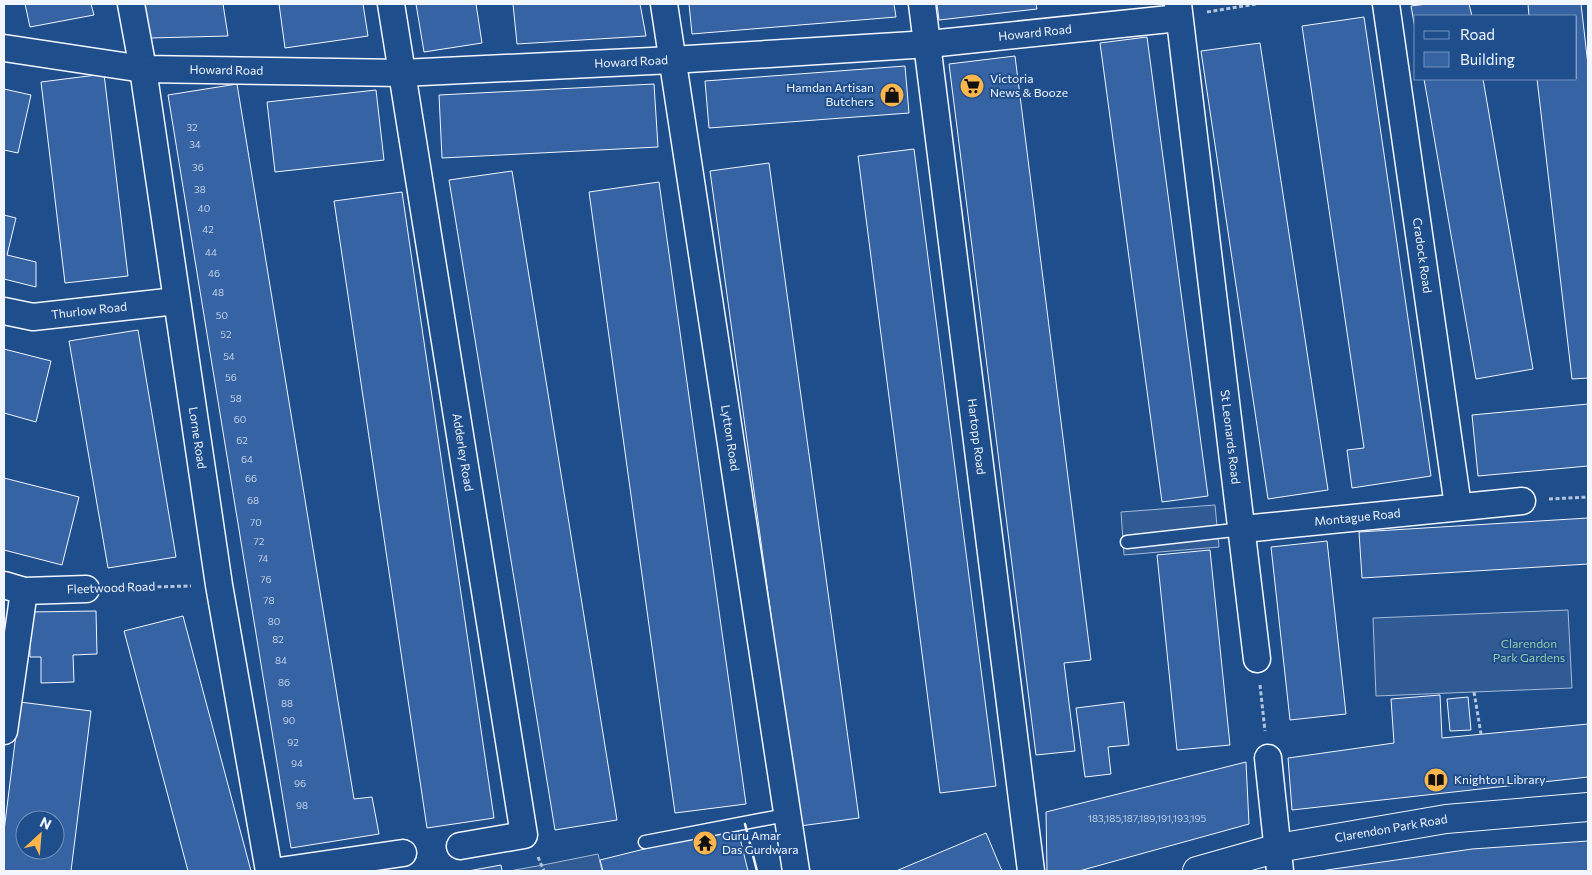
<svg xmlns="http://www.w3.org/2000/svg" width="1592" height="875" viewBox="0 0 1592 875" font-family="Commissioner,sans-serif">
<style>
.built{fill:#305b95;stroke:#a8bbd7}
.building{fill:#3563a3;stroke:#f2f6ff;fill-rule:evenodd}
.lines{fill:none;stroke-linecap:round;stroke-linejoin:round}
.service-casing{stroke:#f2f6ff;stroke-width:15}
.minor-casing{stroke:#f2f6ff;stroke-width:29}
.tertiary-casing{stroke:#f2f6ff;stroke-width:30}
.path{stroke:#b3c4dc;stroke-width:3;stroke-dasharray:4 2.5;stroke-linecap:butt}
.service{stroke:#1f4e8c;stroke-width:12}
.minor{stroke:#1f4e8c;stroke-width:26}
.tertiary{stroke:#1f4e8c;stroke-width:28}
.wall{stroke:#f2f6ff;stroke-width:2.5}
.labels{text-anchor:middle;stroke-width:4;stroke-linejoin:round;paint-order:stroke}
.number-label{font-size:10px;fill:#c3d1e8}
.street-label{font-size:12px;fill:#f2f6ff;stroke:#1f4e8c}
.poi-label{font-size:12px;fill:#f2f6ff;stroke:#1f4e8c;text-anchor:start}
.park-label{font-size:12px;fill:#97c8a6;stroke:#1f4e8c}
</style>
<rect width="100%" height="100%" fill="#1f4e8c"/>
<g class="built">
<polygon points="1215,505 1219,547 1124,555 1121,512"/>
<polygon points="1568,610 1572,688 1376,696 1373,618"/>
<polygon points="598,854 602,871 509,871 543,865"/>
</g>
<g class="building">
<polygon points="25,4 91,4 94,15 30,27"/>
<polygon points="144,4 223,4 228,36 150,38"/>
<polygon points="279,4 363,4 368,36 285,48"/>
<polygon points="416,4 476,4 482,43 424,52"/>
<polygon points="513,4 640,4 646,36 517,44"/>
<polygon points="689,4 894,4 896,17 692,34"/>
<polygon points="937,4 1036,4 1037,9 939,20"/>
<polygon points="1427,4 1469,4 1472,16 1416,16 1416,34 1411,6"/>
<polygon points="1528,4 1581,4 1588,65 1588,378 1572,379 1537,79 1576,79 1576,16 1529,16"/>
<polygon points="1364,17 1431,476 1352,488 1347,450 1364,448 1302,26"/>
<polygon points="1147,37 1208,496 1162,502 1100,43"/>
<polygon points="1260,43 1328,490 1268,499 1201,51"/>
<polygon points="1015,56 1091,660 1064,663 1075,751 1036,755 949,64"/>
<polygon points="905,66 909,113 709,128 705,81"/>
<polygon points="104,74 128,276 65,283 41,82"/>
<polygon points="1424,79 1483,79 1533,369 1476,379"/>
<polygon points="237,84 354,799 372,797 379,834 291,848 168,95"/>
<polygon points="654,84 658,147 442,158 439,95"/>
<polygon points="4,89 31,95 18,153 4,150"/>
<polygon points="376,90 384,160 275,172 267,102"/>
<polygon points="914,149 996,786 940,793 858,156"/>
<polygon points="769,163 859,818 800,826 710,171"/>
<polygon points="512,171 617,820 555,830 449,180"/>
<polygon points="659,182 746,804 675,813 589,192"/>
<polygon points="402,192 494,818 427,828 334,201"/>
<polygon points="4,215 16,218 7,255 36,262 36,287 4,279"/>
<polygon points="138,330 176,557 108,568 69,341"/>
<polygon points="4,349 51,361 36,422 4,413"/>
<polygon points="1588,404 1588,466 1478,476 1472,415"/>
<polygon points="4,478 79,497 62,565 4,550"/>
<polygon points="1588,518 1588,564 1362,578 1359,532"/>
<polygon points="1327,541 1346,714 1290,720 1271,547"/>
<polygon points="1210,550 1230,745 1177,750 1157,555"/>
<polygon points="96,611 97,654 73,655 74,682 41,683 41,657 30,657 29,612"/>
<polygon points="183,616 251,871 188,871 124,631"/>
<polygon points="1440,695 1442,738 1588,724 1588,777 1292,810 1288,758 1394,743 1391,699"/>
<polygon points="1468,697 1471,730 1450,731 1447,699"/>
<path d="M20,702L91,711L71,871H4V831ZM25,820H55V850H25Z"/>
<polygon points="1124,702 1129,745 1108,747 1111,774 1085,777 1076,708"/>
<polygon points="1246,762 1249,824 1079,871 1047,871 1046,812"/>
<polygon points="737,826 748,871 603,871 600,860"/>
<polygon points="986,833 1002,871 896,871"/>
<polygon points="1588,841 1588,871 1320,871 1472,849"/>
<polygon points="501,865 502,871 468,871"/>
</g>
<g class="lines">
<defs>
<g id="service">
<polyline points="1127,542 1243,529"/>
<polyline points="645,842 786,815"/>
</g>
<g id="minor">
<path id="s1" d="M131,4L143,69L219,585L269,871"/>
<path id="s2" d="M391,4L524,835L460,846"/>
<path id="s3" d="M664,4L796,871"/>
<path id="s4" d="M922,4L1031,871"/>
<path id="s5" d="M1178,4L1257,659"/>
<path id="s6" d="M1386,4L1458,506"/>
<path id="s7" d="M4,48L143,69L402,73L672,60L929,44L1179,18"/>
<path id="s8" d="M4,311L33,317L176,301"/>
<path id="s9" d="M1243,529L1522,501"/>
<polyline points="4,585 24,591 86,589"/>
<polyline points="4,731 24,591"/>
<polyline points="1268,758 1280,871"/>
<polyline points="279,871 403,853"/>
</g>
<g id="tertiary">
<path id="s10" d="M1197,871L1278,848L1446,819L1588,807"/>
</g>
</defs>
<use href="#service" class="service-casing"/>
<use href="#minor" class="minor-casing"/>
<use href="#tertiary" class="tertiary-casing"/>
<g class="path">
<polyline points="1207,12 1256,4"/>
<polyline points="1549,499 1588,497"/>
<polyline points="112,588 191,586"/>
<polyline points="1260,685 1265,731"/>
<polyline points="1474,692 1481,734"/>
<polyline points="538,857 544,871"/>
</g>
<use href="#service" class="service"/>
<use href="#minor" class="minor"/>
<use href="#tertiary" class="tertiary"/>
<polyline class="wall" points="745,824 757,871"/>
</g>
<defs>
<symbol id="supermarket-disc" viewBox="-11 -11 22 22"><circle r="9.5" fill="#ffb74d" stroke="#1f4e8c"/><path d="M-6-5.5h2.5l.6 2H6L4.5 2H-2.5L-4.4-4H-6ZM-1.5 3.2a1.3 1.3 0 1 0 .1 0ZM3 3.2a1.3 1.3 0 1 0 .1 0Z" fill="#111"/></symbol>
<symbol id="shop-disc" viewBox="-11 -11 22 22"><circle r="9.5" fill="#ffb74d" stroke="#1f4e8c"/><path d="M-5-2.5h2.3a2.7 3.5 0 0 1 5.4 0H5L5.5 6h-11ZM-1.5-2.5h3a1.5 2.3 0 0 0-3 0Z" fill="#111"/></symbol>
<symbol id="library-disc" viewBox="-11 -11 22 22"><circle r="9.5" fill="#ffb74d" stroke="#1f4e8c"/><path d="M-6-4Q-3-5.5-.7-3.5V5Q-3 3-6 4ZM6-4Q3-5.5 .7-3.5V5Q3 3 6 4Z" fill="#111"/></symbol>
<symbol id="temple-disc" viewBox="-11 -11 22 22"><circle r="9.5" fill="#ffb74d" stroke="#1f4e8c"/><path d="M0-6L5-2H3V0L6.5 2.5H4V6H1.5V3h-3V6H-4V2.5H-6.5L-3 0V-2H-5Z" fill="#111"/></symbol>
</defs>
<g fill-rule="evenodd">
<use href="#supermarket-disc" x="958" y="72" width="28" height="28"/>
<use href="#shop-disc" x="878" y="81" width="28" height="28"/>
<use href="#library-disc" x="1422" y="766" width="28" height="28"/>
<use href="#temple-disc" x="691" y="829" width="28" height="28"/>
</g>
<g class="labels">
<g class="number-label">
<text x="192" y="131">32</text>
<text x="195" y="148">34</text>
<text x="198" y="171">36</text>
<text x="200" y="193">38</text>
<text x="204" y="212">40</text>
<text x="208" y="233">42</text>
<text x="211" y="256">44</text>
<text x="214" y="277">46</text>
<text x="218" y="296">48</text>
<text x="222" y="319">50</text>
<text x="226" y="338">52</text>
<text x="229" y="360">54</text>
<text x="231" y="381">56</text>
<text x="236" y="402">58</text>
<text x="240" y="423">60</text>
<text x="242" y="444">62</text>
<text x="247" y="463">64</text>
<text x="251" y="482">66</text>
<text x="253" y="504">68</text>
<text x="256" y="526">70</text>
<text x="259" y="545">72</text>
<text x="263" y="562">74</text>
<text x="266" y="583">76</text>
<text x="269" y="604">78</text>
<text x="274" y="625">80</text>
<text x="278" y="643">82</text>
<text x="281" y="664">84</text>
<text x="284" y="686">86</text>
<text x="287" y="707">88</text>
<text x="289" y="724">90</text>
<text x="293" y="746">92</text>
<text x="297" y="767">94</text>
<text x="300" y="787">96</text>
<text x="302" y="809">98</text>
<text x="1147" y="822">183,185,187,189,191,193,195</text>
</g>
<g class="street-label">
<text dy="4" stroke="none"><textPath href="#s7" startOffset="1034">Howard Road</textPath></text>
<text dy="4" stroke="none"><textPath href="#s7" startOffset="629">Howard Road</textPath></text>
<text dy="4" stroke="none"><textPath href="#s7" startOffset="224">Howard Road</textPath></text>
<text dy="4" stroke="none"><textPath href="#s6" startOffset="254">Cradock Road</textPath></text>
<text dy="4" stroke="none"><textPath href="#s8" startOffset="86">Thurlow Road</textPath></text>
<text dy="4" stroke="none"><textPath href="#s4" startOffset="436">Hartopp Road</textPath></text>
<text dy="4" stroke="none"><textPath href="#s5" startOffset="436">St Leonards Road</textPath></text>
<text dy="4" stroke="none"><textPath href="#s1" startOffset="439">Lorne Road</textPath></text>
<text dy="4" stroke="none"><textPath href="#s3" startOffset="439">Lytton Road</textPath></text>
<text dy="4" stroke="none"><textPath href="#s2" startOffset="454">Adderley Road</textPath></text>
<text dy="4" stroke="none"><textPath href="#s9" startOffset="115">Montague Road</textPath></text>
<text transform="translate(111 588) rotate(-2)" y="4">Fleetwood Road</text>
<text dy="4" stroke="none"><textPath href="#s10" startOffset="199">Clarendon Park Road</textPath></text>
</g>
<g class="poi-label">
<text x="990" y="83">Victoria<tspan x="990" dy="14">News &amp; Booze</tspan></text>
<text x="874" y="92" text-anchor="end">Hamdan Artisan<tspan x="874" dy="14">Butchers</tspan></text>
<text x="1454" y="784">Knighton Library</text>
<text x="722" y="840">Guru Amar<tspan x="722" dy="14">Das Gurdwara</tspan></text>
</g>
<g class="park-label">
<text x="1529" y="648">Clarendon<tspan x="1529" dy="14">Park Gardens</tspan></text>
</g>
</g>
<rect width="1592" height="875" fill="none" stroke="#f2f6ff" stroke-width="10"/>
<rect x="1414" y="15" width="162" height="65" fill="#1f4e8c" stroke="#7391ba"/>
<rect x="1424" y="31" width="25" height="8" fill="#1f4e8c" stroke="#7391ba"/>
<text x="1460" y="40" font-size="15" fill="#f2f6ff">Road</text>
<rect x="1424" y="52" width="25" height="15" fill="#3563a3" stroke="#7391ba"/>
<text x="1460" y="65" font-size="15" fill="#f2f6ff">Building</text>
<g transform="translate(40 835) rotate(26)"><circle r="24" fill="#1f4e8c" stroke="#7391ba"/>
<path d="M0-4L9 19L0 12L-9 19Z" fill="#ffb74d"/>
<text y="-8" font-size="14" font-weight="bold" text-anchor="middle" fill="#f2f6ff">N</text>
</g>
</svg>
